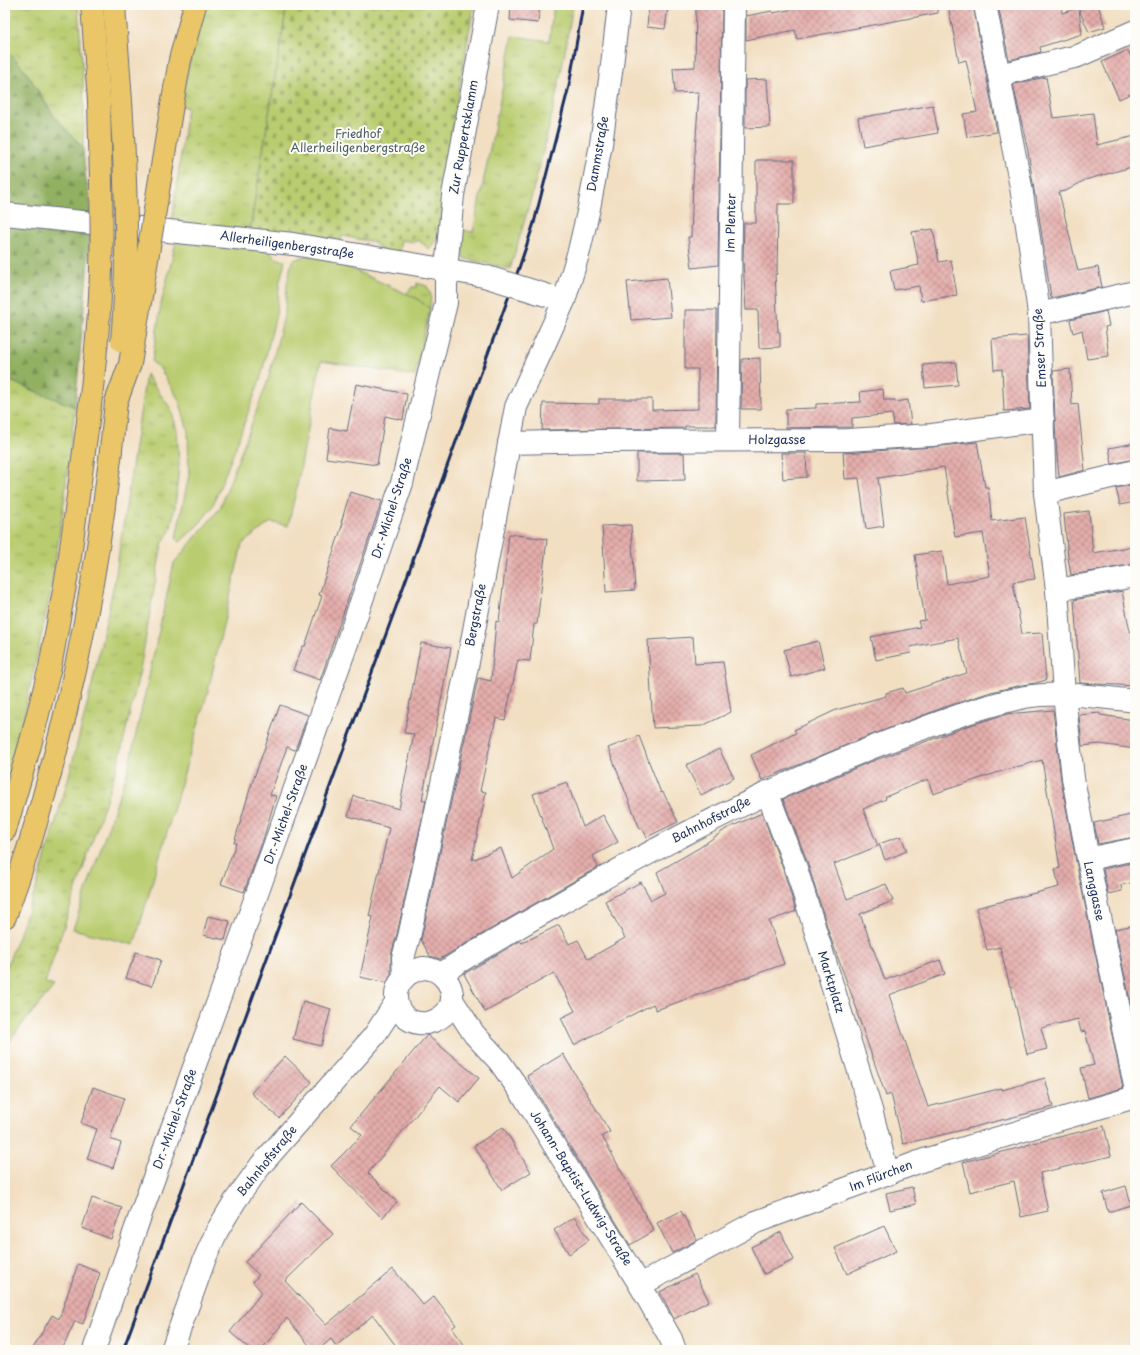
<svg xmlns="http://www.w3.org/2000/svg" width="1140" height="1355" viewBox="0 0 1140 1355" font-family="'Playpen Sans',sans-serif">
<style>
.grass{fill:url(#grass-tufts);stroke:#6a7e67}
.forest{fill:url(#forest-firs);stroke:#567060}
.cemetery{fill:url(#cemetery-stones);stroke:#6a7e67}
.garden{fill:#b9cc70;stroke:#6a7e67}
.building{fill:url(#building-cross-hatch)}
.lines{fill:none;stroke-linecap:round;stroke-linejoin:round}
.minor-casing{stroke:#666d81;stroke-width:24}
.tertiary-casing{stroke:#666d81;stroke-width:24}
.trunk-casing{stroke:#666d81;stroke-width:24}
.minor{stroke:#fff;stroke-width:22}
.tertiary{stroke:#fff;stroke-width:22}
.trunk{stroke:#eac669;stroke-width:22}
.rail{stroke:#1b2f5e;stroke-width:3}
.minor-bridge-casing{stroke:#666d81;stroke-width:24;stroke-linecap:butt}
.trunk-bridge-casing{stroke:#666d81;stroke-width:24;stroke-linecap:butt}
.minor-bridge{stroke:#fff;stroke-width:22}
.trunk-bridge{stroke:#eac669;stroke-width:22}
.labels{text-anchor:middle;stroke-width:4;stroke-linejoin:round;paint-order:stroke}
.park-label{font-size:12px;fill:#4a5e63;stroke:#fdfcf7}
.street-label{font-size:12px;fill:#1b2f5e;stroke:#fdfcf7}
</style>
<defs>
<pattern id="grass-tufts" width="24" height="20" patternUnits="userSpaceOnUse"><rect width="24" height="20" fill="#b9cc70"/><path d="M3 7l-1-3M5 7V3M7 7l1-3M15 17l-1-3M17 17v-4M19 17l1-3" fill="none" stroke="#96a65f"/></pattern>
<pattern id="forest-firs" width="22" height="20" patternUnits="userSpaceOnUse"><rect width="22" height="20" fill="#92b062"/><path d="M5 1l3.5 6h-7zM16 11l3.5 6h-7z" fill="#769054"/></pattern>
<pattern id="cemetery-stones" width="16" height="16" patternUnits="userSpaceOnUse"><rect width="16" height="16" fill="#b9cc70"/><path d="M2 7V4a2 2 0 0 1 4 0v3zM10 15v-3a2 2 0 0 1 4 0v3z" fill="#96a65f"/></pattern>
<pattern id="building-cross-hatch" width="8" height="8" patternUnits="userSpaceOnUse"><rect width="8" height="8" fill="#e4adab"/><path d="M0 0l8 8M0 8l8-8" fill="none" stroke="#b88d8e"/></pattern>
</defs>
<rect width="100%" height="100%" fill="#fdfcf7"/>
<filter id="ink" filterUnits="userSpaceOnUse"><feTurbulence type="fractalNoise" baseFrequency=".025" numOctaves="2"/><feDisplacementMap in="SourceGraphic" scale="8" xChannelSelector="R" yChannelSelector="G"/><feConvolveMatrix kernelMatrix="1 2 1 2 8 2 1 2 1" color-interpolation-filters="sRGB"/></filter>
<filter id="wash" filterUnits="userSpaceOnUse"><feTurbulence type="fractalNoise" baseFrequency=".012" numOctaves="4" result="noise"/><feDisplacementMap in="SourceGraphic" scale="16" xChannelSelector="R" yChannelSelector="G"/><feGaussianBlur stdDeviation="0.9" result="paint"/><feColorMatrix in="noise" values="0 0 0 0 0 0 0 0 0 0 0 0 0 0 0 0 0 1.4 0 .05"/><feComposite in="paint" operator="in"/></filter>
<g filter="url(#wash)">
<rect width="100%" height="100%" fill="#f2dfc2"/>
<g class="grass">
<polygon points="5,5 78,5 83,77 84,115 83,148 54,116 23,67 5,49"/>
<polygon points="202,5 287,5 250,230 172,222 187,107 180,106"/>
<path d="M554,5H573C559,95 537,183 510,269L463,258V230L473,232L513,36L549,41Z"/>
<polygon points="417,283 427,286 431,295 430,309 416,298 406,294 412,287 417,287"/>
<polygon points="146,374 171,409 177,430 179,465 175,507 170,531 163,542 160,555 140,670 118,764 45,983 54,986 12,1037 5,1055 5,971 36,889 69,776 92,685 115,579"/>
<polygon points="5,379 75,407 63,510 50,595 17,748 5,788"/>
</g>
<polygon class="forest" points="5,49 23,67 54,116 83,148 86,181 90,197 91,230 75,407 5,379"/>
<polygon class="cemetery" points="287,5 474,5 455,112 439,234 430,250 418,240 414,242 401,240 399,253 382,251 374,242 342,236 341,241 250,230"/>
<g class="garden">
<polygon points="176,242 267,250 276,258 285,261 280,281 276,314 261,377 232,457 212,507 200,523 180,542 178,541 176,538 189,475 188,431 179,400 159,367 152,362 161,304"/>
<polygon points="306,255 336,262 416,298 430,309 415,376 321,361 296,491 288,526 271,522 242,544 208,691 134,945 73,929 128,770 174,563 220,508 268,380 285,312 287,284 292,261"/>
</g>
<g id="blocks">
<g class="building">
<polygon points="511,5 540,5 538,23 510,20"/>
<polygon points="649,5 668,7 665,29 647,27"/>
<polygon points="696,5 722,5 718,265 692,268 688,237 691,237 693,182 699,92 675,93 673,68 695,67"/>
<polygon points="815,5 937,5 938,13 797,39 795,30 746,40 746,16 772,11 773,13"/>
<polygon points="948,5 973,5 997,132 967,137 963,114 977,112 966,60 959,62"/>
<polygon points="998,5 1061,5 1062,13 1088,5 1098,5 1105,27 1089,32 1079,10 1082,34 1040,47 1041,52 1009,60"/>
<polygon points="1128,50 1135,65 1135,92 1119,99 1102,62"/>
<polygon points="1046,77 1053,118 1093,113 1097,145 1135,136 1135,166 1085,180 1066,191 1059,192 1078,271 1098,267 1102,287 1051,298 1036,196 1035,196 1028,151 1013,84"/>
<polygon points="767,79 770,127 745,128 745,80"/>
<polygon points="933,105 938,133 863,146 858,118"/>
<polygon points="756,160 794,160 794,204 778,204 777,274 775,274 778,332 780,332 780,347 759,348 758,310 746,310 743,262 744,223 756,223"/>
<polygon points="933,229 939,262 951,260 957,295 921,301 919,286 894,290 890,271 919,265 912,232"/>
<polygon points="667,278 671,317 631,320 627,282"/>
<polygon points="685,310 717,310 716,426 685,426 685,428 542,430 543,403 599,404 599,399 652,399 652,410 698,409 698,369 685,369"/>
<polygon points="1106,311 1109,326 1105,327 1109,356 1087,359 1082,330 1073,333 1070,320"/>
<polygon points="1027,336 1030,409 1004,411 1002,369 994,370 992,339"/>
<polygon points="760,358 761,409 741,409 742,359"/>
<polygon points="956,362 958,385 925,388 923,365"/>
<polygon points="1070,369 1072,405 1078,404 1085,470 1059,477 1056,443 1053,371"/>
<polygon points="356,384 407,394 403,420 385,416 377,465 326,458 330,428 347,431"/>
<polygon points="883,389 884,400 895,400 895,402 908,400 911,424 894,425 892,414 852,418 852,427 786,428 786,409 816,408 816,404 861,402 860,392"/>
<polygon points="977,442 985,487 988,487 992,521 1025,517 1035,579 1013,582 1022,634 1042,633 1046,680 1036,683 1022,685 991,692 945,707 856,741 762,780 751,755 796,733 794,730 836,710 886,696 886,693 903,688 905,693 967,673 958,638 910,647 911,653 876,660 871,637 920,627 918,621 925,620 915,555 942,551 947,584 990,576 983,533 955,537 944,467 878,478 884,526 866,529 859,478 845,479 843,453 933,447"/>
<polygon points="1135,443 1135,459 1112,464 1109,448"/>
<polygon points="637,453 684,453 685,480 637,481"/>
<polygon points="781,453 806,453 807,477 783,479"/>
<polygon points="1135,484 1135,502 1120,505 1116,488"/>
<polygon points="350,492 382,501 320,680 293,670 303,646 305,646 322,596 319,595 343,523 341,523"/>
<polygon points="1089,511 1093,553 1135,546 1135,564 1071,575 1068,558 1064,514"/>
<polygon points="631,525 635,590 606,592 602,526"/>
<polygon points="509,534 547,539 537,624 534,624 530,661 518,660 505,720 496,718 480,791 486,792 472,860 501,848 512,878 553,849 533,794 567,782 583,827 603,815 618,842 593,856 598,867 465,944 440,959 430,956 421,940 478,678 491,681 496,621 499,622"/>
<polygon points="1122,591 1130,632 1135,630 1135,686 1080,683 1074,600"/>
<polygon points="693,637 695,664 723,662 731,712 702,726 653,728 648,640"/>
<polygon points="818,641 825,668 791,677 784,650"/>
<polygon points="421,643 451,648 422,800 426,800 397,934 391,955 391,974 387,983 360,977 373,917 369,916 389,828 348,816 354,796 399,809 414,734 404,733"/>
<polygon points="280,705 308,715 295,750 287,747 270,795 276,796 262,843 244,892 221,884 236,843 234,843 250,789"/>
<polygon points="1053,710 1061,780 1076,861 1123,1088 1088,1098 1081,1068 1094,1065 1085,1031 1081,1032 1078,1019 1041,1028 1047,1049 1027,1054 1011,986 1010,987 1000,947 987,950 976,908 1059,887 1055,869 1060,868 1042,760 1005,770 933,794 928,779 885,797 886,799 863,809 878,846 834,864 847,899 886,884 893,901 860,914 885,980 940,960 945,974 889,995 928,1107 1002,1088 1002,1090 1045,1078 1053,1107 950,1133 903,1144 891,1094 886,1096 857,1013 858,1012 831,939 807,861 783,799 865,764 968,726 1006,714"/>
<polygon points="1100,713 1100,715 1135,720 1135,749 1100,744 1082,746 1079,715"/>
<polygon points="639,736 661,793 663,792 678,822 647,837 642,828 640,829 608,748"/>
<polygon points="719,749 734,778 701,795 686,765"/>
<polygon points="762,813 783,869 796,911 769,921 784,964 656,1010 653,1004 574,1045 561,1018 575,1011 554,973 485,1012 464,974 520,941 522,943 559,925 569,944 578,940 588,959 625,938 605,901 641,882 651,900 665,893 657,872 699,848 726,829"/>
<polygon points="1135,814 1135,837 1098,844 1094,823"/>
<polygon points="901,836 907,851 885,860 879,844"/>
<polygon points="1135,862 1135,882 1121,885 1122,891 1108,894 1103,869"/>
<polygon points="208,916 230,921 225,940 203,935"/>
<polygon points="1135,925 1135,1024 1115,929"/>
<polygon points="136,952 161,960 152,986 126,978"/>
<polygon points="303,1001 331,1009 321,1046 293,1039"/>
<polygon points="427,1035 479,1078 459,1102 440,1086 368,1173 397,1202 382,1218 331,1166 362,1135 351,1126"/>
<polygon points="563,1054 610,1132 602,1136 654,1231 630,1245 527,1076"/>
<polygon points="285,1056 312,1082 279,1118 251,1093"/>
<polygon points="93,1087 124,1098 110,1139 121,1143 113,1168 87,1159 97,1129 81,1123"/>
<polygon points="1104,1126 1111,1156 1040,1173 1048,1211 1021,1217 1014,1181 970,1192 963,1162 1026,1146 1026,1145"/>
<polygon points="503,1127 531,1172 502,1190 474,1146"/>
<polygon points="1126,1186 1131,1205 1108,1212 1103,1193"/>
<polygon points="912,1187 916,1204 890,1210 886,1193"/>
<polygon points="92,1198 122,1208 111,1239 82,1228"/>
<polygon points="301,1202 333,1234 285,1281 326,1325 393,1269 423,1305 434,1296 456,1325 452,1328 468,1350 399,1350 373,1315 336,1346 331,1339 318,1350 313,1350 287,1318 261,1350 251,1350 230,1332 262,1292 253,1282 259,1275 245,1262"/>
<polygon points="681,1211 697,1240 672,1253 657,1223"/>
<polygon points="574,1217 589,1240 569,1254 554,1230"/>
<polygon points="884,1226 896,1251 847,1274 835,1248"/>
<polygon points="781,1232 794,1260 764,1274 751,1247"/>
<polygon points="78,1264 100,1273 83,1324 75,1321 62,1350 32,1350 52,1315 59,1319"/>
<polygon points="695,1274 709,1301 674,1319 660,1292"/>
</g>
</g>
</g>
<g filter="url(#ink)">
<use href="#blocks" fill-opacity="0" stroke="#666d81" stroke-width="1"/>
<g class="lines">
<defs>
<g id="minor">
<polyline points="999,75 1078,56 1135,31"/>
<polyline points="5,214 293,244 484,276"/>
<polyline points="1039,314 1135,292"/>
<polyline points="728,440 734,5"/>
<polyline points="509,443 601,441 847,440 932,435 1043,420"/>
<polyline points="1045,493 1135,471"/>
<polyline points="1057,590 1135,576"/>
<polyline points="1064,694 1073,778 1088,859 1135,1086"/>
<polyline points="767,792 795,865 871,1110 888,1174"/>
<polyline points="1088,859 1135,849"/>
<polyline points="404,978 403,958 409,937 468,662 516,407 564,301 579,251 589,208 601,144 612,65 619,5"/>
<polyline points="640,1285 756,1222 924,1160 1135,1097"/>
<polyline points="94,1350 139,1219 253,905 345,649 402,483 446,303 446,270 453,195 488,5"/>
</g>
<g id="tertiary">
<polyline points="985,5 1021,187 1030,245 1039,314 1045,493 1057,590 1064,694"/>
<path d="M423,968C442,968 458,988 450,1007C447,1013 441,1018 434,1021C396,1035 377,979 423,968Z"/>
<path d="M442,974C457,962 474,953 490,944C515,929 541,914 566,900C675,836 786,779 905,735C944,721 984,705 1025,697C1062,691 1098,697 1135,701"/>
<polyline points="452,1000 474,1034 499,1061 525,1098 640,1285 671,1339 675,1350"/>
<polyline points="172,1350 205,1258 217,1231 235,1201 261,1165 374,1036 396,1002"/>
</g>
<g id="trunk">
<polyline points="92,5 99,101"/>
<polyline points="114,5 121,101"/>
<polyline points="172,105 180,60 195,5"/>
<polyline points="5,830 30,745 50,667 69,563 87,429"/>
<path d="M5,917C64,754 100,575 116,402"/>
</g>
</defs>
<use href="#minor" class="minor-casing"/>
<use href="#tertiary" class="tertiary-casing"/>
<use href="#trunk" class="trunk-casing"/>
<use href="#minor" class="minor"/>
<use href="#tertiary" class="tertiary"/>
<use href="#trunk" class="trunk"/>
<polyline class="rail" points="123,1350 396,607 519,268 534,223 569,86 583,5"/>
<defs>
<polyline id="minor-bridge" points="484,276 549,296"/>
<g id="trunk-bridge">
<path d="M121,101C126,181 129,262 122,341"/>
<polyline points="116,402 130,364 172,105"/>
<path d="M87,429C94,375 100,322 101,268C103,212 100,157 99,101"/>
</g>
</defs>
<use href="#minor-bridge" class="minor-bridge-casing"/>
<use href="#trunk-bridge" class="trunk-bridge-casing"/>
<use href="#minor-bridge" class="minor-bridge"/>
<use href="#trunk-bridge" class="trunk-bridge"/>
</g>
</g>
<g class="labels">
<g class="park-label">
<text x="358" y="138">Friedhof<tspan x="358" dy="14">Allerheiligenbergstraße</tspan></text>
</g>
<g class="street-label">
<text transform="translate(464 137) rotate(-80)" y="4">Zur Ruppertsklamm</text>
<text transform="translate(598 154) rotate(-80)" y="4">Dammstraße</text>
<text transform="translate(731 223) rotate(-89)" y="4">Im Plenter</text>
<text transform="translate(287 245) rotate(8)" y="4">Allerheiligenbergstraße</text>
<text transform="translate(1040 348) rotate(-93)" y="4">Emser Straße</text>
<text x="777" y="444">Holzgasse</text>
<text transform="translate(392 508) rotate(-72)" y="4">Dr.-Michel-Straße</text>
<text transform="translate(476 615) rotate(-79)" y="4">Bergstraße</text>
<text transform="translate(286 814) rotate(-70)" y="4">Dr.-Michel-Straße</text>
<text transform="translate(711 820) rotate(-27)" y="4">Bahnhofstraße</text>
<text transform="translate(1094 891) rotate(78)" y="4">Langgasse</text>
<text transform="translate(831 982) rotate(73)" y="4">Marktplatz</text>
<text transform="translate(175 1119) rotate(-70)" y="4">Dr.-Michel-Straße</text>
<text transform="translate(267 1161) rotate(-51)" y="4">Bahnhofstraße</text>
<text transform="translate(881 1176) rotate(-21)" y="4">Im Flürchen</text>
<text transform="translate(581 1188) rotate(58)" y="4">Johann-Baptist-Ludwig-Straße</text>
</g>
</g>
<rect width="1140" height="1355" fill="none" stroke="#fdfcf7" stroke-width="20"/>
</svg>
